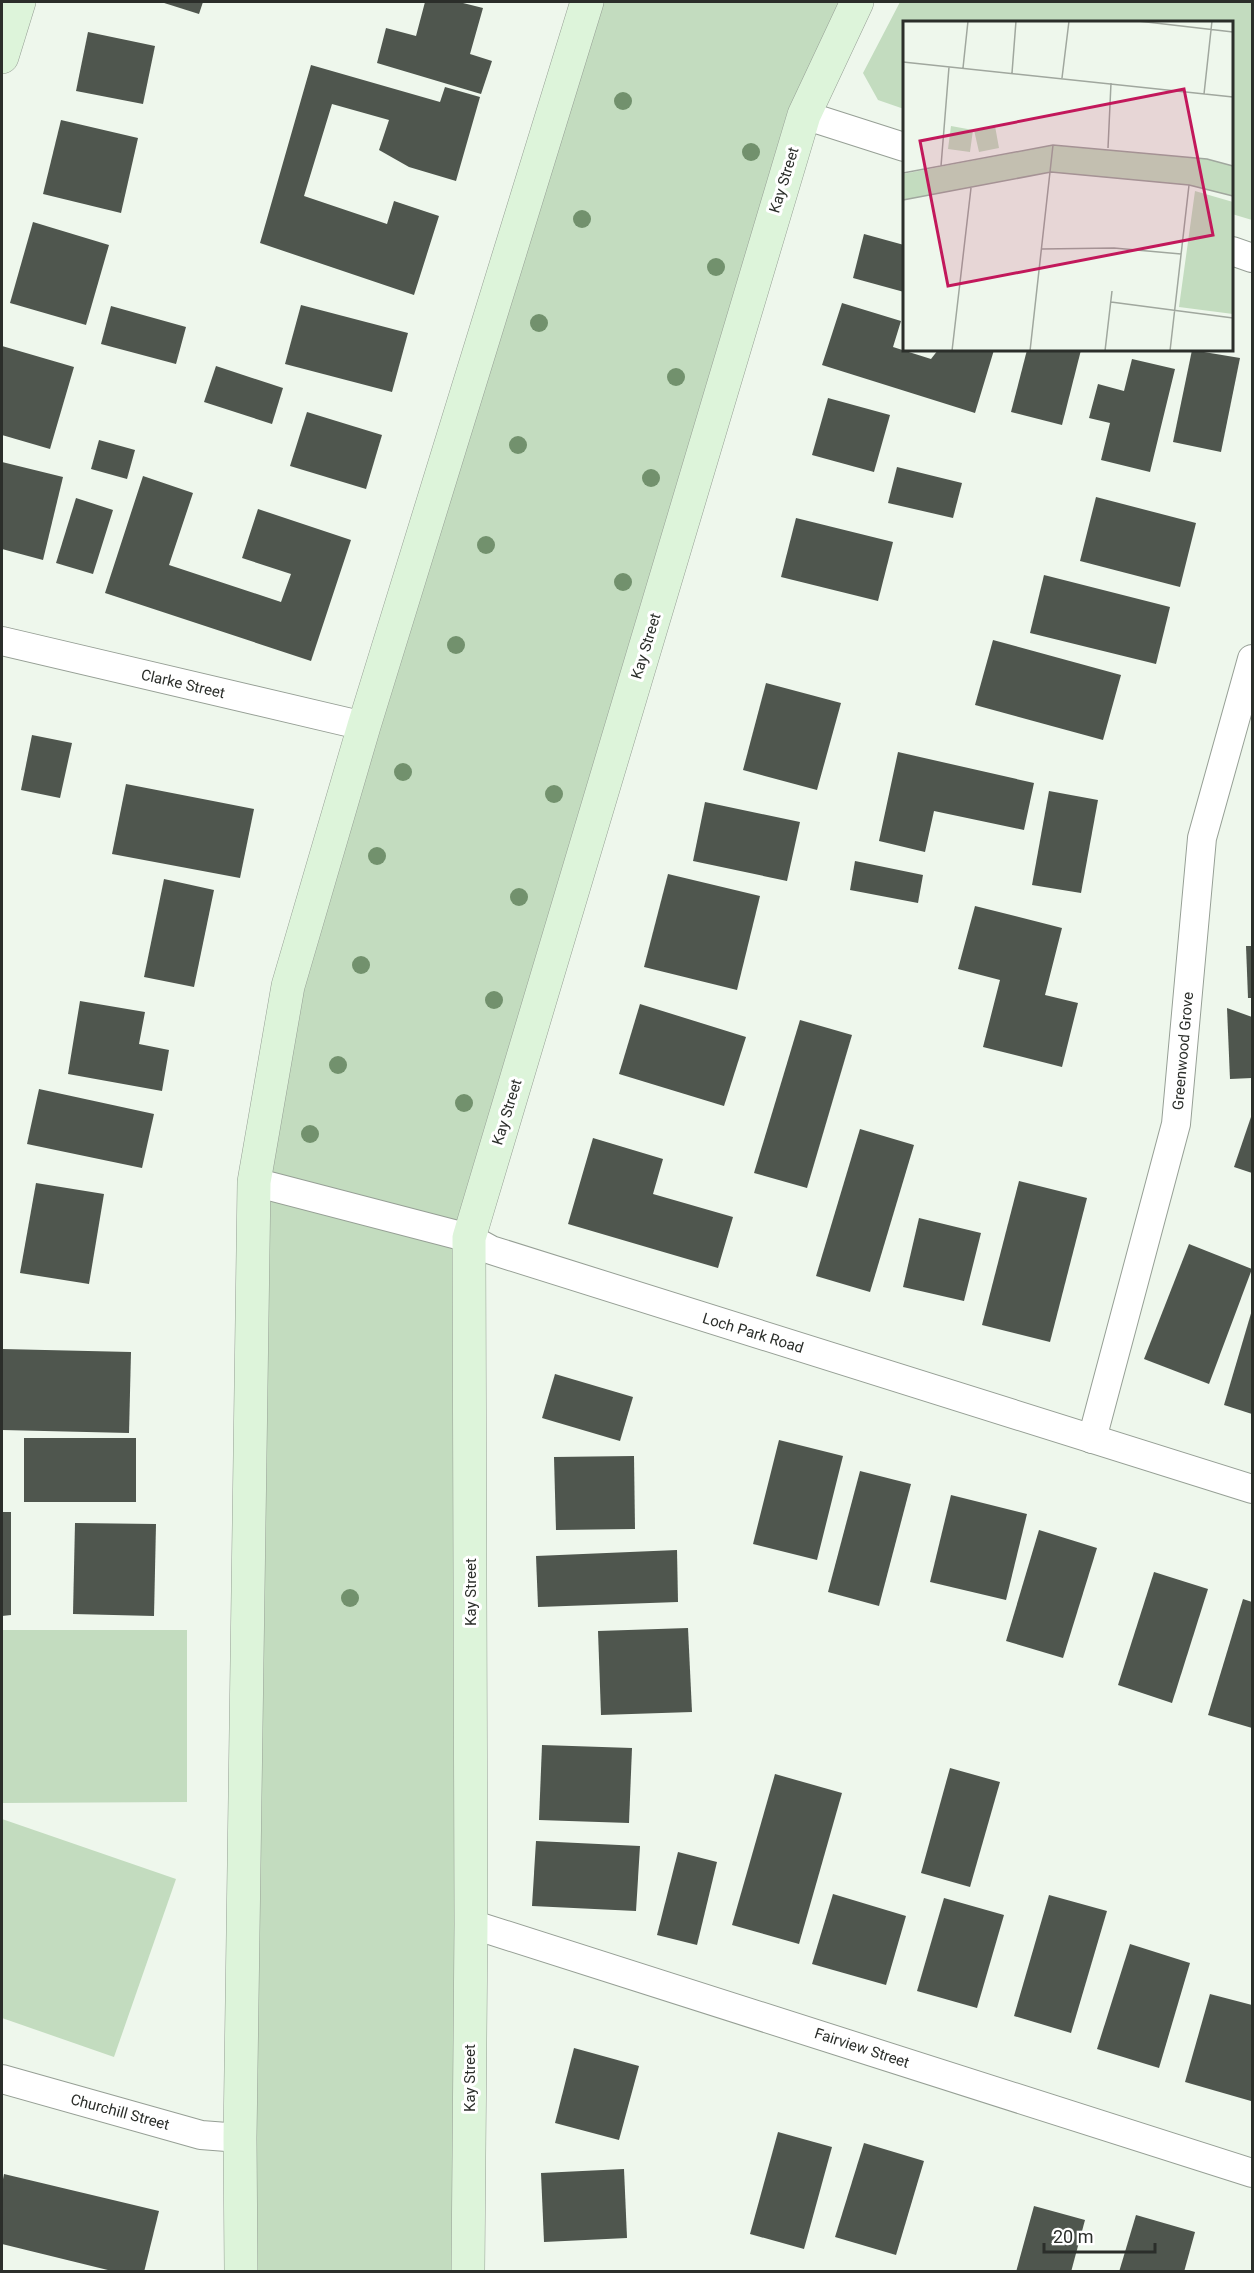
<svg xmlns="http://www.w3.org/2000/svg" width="1254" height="2273" viewBox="0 0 1254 2273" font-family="Roboto,sans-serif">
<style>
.green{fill:#c3dcbf}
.building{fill:#4f564e}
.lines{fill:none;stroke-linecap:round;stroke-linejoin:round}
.street-casing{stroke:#969f95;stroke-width:30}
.secondary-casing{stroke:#969f95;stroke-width:34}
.street{stroke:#fff;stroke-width:28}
.secondary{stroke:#ddf4da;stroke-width:33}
.tree{fill:#72916d}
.labels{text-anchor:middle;stroke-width:6;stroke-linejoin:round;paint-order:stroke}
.street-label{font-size:15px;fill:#2b2e2a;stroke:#fff}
.inset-road{fill:none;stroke:#a0a79e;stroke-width:1.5}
.view{fill:#c2185b;fill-opacity:0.15;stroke:#c2185b;stroke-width:3}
.inset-edge{fill:none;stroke:#2b2e2a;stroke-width:3}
</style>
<rect width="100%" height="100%" fill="#eef7ec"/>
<g class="green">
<polygon points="587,2 857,2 469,1238 468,2271 250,2272 254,1182 288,986"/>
<polygon points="900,2 1252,2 1252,220 1232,214 1232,22 904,22 904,109 878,100 863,73"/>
<polygon points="2,1630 187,1630 187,1802 2,1803"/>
<polygon points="2,1819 176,1879 114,2057 2,2018"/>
</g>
<g class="building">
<polygon points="161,2 203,2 199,14"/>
<polygon points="425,2 459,2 483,8 470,54 492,61 481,94 377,63 386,28 416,36"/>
<polygon points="88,32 155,46 143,104 76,91"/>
<polygon points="311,65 440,102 445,87 480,97 456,181 409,167 379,150 389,120 332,104 304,196 387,224 394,201 439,216 414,295 260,243"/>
<polygon points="61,120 138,138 121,213 43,194"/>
<polygon points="33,222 109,245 86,325 10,303"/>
<polygon points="864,234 904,245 904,292 853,278"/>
<polygon points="842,303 901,321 893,347 931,359 938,350 994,350 975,413 822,365"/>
<polygon points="301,305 408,333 392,392 285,364"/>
<polygon points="111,306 186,327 176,364 101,344"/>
<polygon points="2,346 74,367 50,449 2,435"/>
<polygon points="1027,350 1081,350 1062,425 1011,412"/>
<polygon points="1192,350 1240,358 1221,452 1173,442"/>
<polygon points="1132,359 1175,369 1150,472 1101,460 1110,423 1089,418 1098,384 1124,391"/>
<polygon points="216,366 283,388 272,424 204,402"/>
<polygon points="828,398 890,415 874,472 812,455"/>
<polygon points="307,412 382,435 366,489 290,466"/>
<polygon points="99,440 135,450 127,479 91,469"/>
<polygon points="2,462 63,477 43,560 2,549"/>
<polygon points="897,467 962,483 953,518 888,503"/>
<polygon points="143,476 193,493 169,565 281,602 291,574 242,558 258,509 351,540 311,661 105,593"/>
<polygon points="1096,497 1196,523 1180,587 1080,561"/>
<polygon points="76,498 113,510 93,574 56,563"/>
<polygon points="796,518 893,542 878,601 781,577"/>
<polygon points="1044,575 1170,607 1156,664 1030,633"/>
<polygon points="993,640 1121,675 1103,740 975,705"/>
<polygon points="766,683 841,703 817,790 743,770"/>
<polygon points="32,735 72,743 60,798 21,790"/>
<polygon points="898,752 1034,783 1024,830 934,811 925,852 879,841"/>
<polygon points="126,784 254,809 240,878 112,854"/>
<polygon points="1049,791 1098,800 1081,893 1032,885"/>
<polygon points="705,802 800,822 787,881 693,861"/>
<polygon points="855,861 923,875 918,903 850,890"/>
<polygon points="668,874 760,896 737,990 644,967"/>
<polygon points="164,879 214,890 194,987 144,977"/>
<polygon points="975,906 1062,928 1045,995 1078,1003 1062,1067 983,1047 1000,980 958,969"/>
<polygon points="1246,946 1252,946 1252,998 1248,998"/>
<polygon points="80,1001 145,1012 139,1044 169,1050 162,1091 68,1074"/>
<polygon points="640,1004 746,1037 724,1106 619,1074"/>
<polygon points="1227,1008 1252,1017 1252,1078 1230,1079"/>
<polygon points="800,1020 852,1035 807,1188 754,1173"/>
<polygon points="39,1089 154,1114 142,1168 27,1144"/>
<polygon points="1252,1114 1252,1173 1234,1167"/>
<polygon points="860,1129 914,1145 870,1292 816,1276"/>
<polygon points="593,1138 663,1159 653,1194 733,1217 718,1268 568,1224"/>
<polygon points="1019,1181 1087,1198 1050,1342 982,1325"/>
<polygon points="36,1183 104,1194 89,1284 20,1273"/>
<polygon points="919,1218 981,1233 964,1301 903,1287"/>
<polygon points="1189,1244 1252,1269 1209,1384 1144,1359"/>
<polygon points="1252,1310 1252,1414 1224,1405"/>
<polygon points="2,1349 131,1352 129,1433 2,1430"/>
<polygon points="555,1374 633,1397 620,1441 542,1418"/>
<rect x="24" y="1438" width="112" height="64"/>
<polygon points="779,1440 843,1456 817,1560 753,1544"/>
<polygon points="634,1456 635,1529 556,1530 554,1457"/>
<polygon points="860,1471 911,1484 879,1606 828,1592"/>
<polygon points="951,1495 1027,1514 1006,1600 930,1582"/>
<polygon points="2,1512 11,1512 11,1615 2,1616"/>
<polygon points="75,1523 156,1524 154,1616 73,1614"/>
<polygon points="1039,1530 1097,1548 1063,1658 1006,1641"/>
<polygon points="677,1550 678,1602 538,1607 536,1556"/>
<polygon points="1154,1572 1208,1589 1172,1703 1118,1685"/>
<polygon points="1243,1599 1252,1602 1252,1728 1208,1715"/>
<polygon points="688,1628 692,1712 601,1715 598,1631"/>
<polygon points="542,1745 632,1748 629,1823 539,1820"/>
<polygon points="950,1768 1000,1782 970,1887 921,1873"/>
<polygon points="775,1774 842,1793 799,1944 732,1925"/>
<polygon points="536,1841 640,1846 636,1911 532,1906"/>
<polygon points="678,1852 717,1862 697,1945 657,1935"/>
<polygon points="833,1894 906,1916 886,1985 812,1964"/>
<polygon points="1049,1895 1107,1911 1071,2033 1014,2016"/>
<polygon points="944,1898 1004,1915 977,2008 917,1991"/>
<polygon points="1130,1944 1190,1963 1159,2068 1097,2049"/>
<polygon points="1210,1994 1252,2005 1251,2101 1185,2082"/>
<polygon points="574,2048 639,2066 619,2140 555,2123"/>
<polygon points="778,2132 832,2147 804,2249 750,2234"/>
<polygon points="864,2143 924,2161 896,2255 835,2237"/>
<polygon points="624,2169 627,2238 544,2242 541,2173"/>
<polygon points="4,2174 159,2211 144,2272 116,2272 2,2244 2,2185"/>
<polygon points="1034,2206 1085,2220 1071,2272 1016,2272"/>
<polygon points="1136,2215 1195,2232 1184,2272 1119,2272"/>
</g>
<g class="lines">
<defs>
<g id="street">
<polyline points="804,115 904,147"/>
<polyline points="1232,251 1252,258"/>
<polyline points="2,641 364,726"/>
<polyline points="254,1182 469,1238 491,1250 1252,1489"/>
<polyline points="1092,1439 1176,1124 1202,838 1252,659"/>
<polyline points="471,1924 1252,2173"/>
<polyline points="2,2079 201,2135 240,2138"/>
</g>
<g id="secondary">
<polyline points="2,57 19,2"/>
<polyline points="241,2272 240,2138 254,1182 288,986 364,726 587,2"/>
<polyline points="468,2272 471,1924 469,1238 804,115 857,2"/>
</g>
</defs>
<use href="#street" class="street-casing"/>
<use href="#secondary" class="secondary-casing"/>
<use href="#street" class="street"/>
<use href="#secondary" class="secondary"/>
</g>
<g class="tree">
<circle cx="623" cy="101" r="9"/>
<circle cx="751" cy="152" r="9"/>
<circle cx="582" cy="219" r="9"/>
<circle cx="716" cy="267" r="9"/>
<circle cx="539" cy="323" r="9"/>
<circle cx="676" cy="377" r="9"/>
<circle cx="518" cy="445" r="9"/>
<circle cx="651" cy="478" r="9"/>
<circle cx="486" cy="545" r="9"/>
<circle cx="623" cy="582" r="9"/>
<circle cx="456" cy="645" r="9"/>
<circle cx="403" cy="772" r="9"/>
<circle cx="554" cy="794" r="9"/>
<circle cx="377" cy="856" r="9"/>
<circle cx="519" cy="897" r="9"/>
<circle cx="361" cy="965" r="9"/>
<circle cx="494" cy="1000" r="9"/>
<circle cx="338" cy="1065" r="9"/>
<circle cx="464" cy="1103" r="9"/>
<circle cx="310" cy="1134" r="9"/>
<circle cx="350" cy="1598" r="9"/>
</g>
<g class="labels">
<g class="street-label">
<text transform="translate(784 180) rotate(-73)" y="5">Kay Street</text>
<text transform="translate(646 646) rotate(-73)" y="5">Kay Street</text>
<text transform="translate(183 684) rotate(13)" y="5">Clarke Street</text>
<text transform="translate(1183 1051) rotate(-85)" y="5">Greenwood Grove</text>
<text transform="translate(507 1112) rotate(-73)" y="5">Kay Street</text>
<text transform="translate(753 1333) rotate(17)" y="5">Loch Park Road</text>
<text transform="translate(471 1592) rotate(-90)" y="5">Kay Street</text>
<text transform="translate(862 2048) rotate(18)" y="5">Fairview Street</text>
<text transform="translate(470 2078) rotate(-90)" y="5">Kay Street</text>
<text transform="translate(120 2112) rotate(15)" y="5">Churchill Street</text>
</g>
</g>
<g transform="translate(903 21)">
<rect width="330" height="330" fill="#eef7ec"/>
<path d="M48,105L70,109L67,131L45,128ZM92,105L96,127L76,131L71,109ZM150,124L304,138L330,145V175L286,164L148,151L0,179V153ZM292,170L330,181V293L276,286Z" fill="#c3dcbf"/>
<path class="inset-road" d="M235,0L330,11M0,41L330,76M60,47L65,0M109,52L113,0M159,57L166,0M301,73L309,0M205,127L208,62M38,145L46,46M0,152L150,124L304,138L330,145M0,179L148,151L286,164L330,175M139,228L211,227L278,233M208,281L330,297M49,330L68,167M127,330L150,124M202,330L209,270M267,330L286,164"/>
<path class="view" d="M281,68L310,214L45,265L17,120Z"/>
<rect width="330" height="330" class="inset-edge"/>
</g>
<rect width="1254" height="2273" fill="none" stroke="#2b2e2a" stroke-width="6"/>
<path d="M1044 2243v9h111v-9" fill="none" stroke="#2b2e2a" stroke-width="3"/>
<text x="1053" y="2243" font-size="18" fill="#2b2e2a" stroke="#ffffff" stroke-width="4.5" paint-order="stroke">20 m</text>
</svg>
